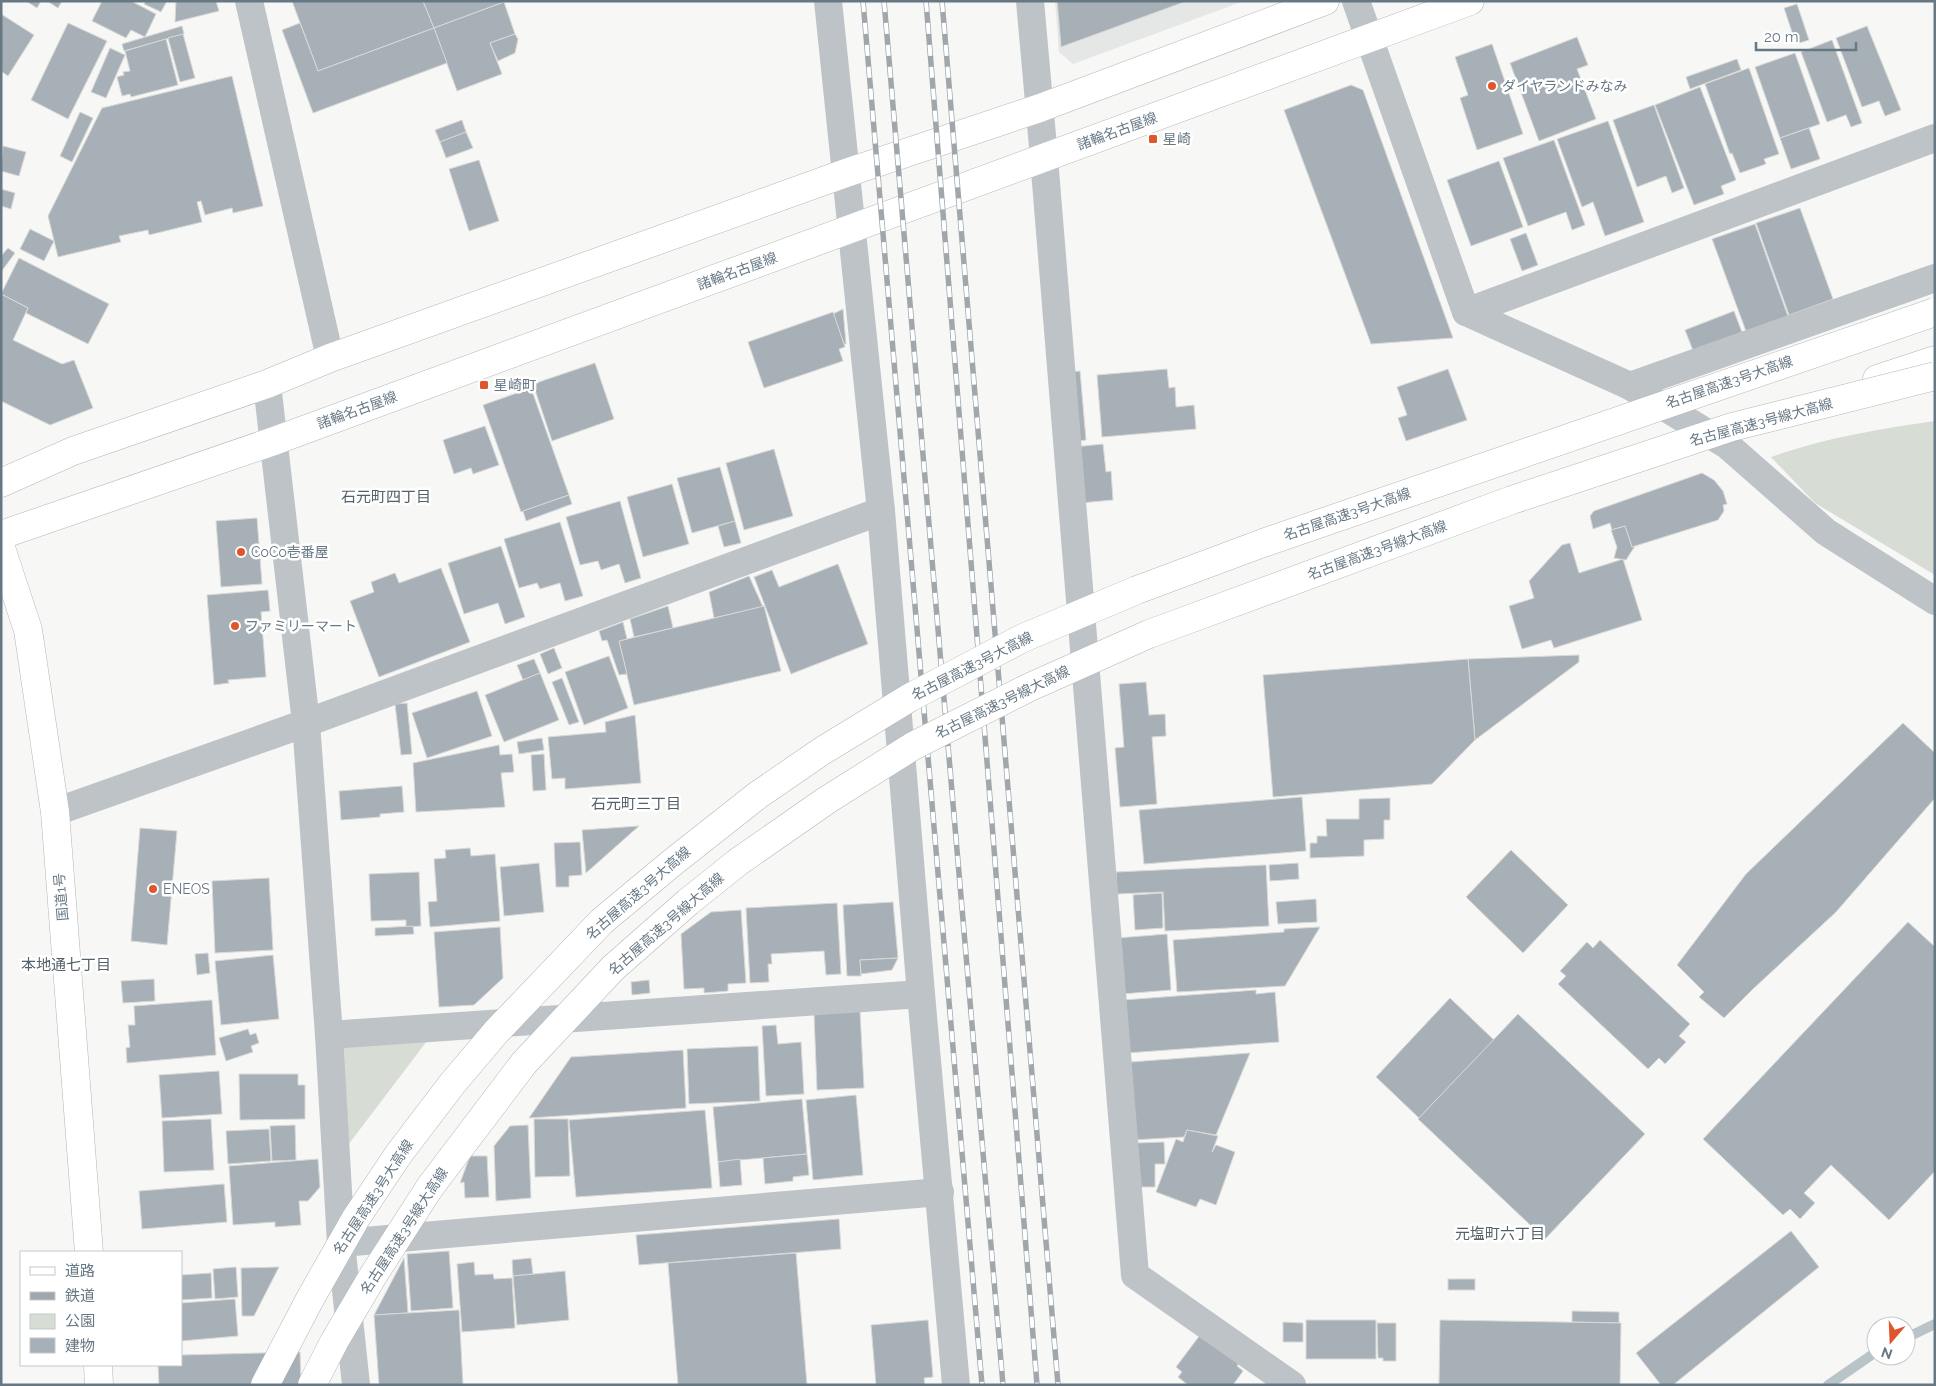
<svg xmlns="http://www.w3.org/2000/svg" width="1936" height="1386" viewBox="0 0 1936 1386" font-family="Raleway,'Noto Sans JP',sans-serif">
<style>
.built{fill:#e5e6e6}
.green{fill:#d7dcd4}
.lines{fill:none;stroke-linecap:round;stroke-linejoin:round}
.stream{stroke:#b8c4c8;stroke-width:10}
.building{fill:#a7b0b6;stroke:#d9d9d7}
.primary-casing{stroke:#b2b7bb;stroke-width:29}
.trunk-casing{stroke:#b2b6ba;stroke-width:29}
.motorway-casing{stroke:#b2b6ba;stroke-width:29}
.minor{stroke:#bec3c7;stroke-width:28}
.tertiary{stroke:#bec3c7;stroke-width:28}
.primary{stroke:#fff;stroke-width:28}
.trunk{stroke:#fff;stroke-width:28}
.motorway{stroke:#fff;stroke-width:28}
.rail-casing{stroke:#a0a7ac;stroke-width:5.5}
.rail{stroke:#fff;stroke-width:4;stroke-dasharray:11;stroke-linecap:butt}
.motorway-bridge-casing{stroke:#b2b6ba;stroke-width:29;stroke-linecap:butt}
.motorway-bridge{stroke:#fff;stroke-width:28}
.poi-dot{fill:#df562d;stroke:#fff;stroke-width:2}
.labels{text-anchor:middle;stroke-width:5;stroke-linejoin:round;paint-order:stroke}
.poi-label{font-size:14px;fill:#677885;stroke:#fff;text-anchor:start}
.street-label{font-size:14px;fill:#677885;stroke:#fff}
.neighbourhood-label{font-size:15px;fill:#55616a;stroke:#fff}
</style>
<rect width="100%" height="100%" fill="#f7f7f5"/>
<polygon class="built" points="1055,1 1244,1 1073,64 1059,52"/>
<g class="green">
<path d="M1935,421V575L1815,503L1771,457C1825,438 1878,429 1935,421Z"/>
<polygon points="433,1033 348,1145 337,1042"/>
</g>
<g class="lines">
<g class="stream">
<polyline points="1906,1338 1935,1324"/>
<polyline points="1828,1385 1876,1352"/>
</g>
</g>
<g class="building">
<polygon points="26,1 41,1 37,8"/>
<polygon points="47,1 62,1 58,8"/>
<polygon points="102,1 131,1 156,14 145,37 131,30 126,38 92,21"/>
<polygon points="146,1 167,1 161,12 144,4"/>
<polygon points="176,1 216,1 219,11 175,22"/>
<polygon points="292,1 423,1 434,28 318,71"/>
<polygon points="423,1 503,1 504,2 434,28"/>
<polygon points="1057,1 1187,1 1061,47"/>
<polygon points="504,2 515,34 490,43 502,74 457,91 434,28"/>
<polygon points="1797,4 1809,40 1796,44 1784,8"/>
<polygon points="1,14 34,35 8,76 1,71"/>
<polygon points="68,23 107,41 68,119 31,100"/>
<polygon points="300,23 318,71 434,28 447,63 313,113 282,30"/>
<polygon points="182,26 184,34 124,51 122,44"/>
<polygon points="1867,26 1901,110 1885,116 1879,101 1862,107 1836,38"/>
<polygon points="183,34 195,78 180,82 168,38"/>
<polygon points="515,34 518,39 515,53 498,61 490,43"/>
<polygon points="1577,37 1588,65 1577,69 1596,119 1539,141 1510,63"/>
<polygon points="166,39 178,85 131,97 130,94 122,96 117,77 124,75 123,72 130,71 125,51"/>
<polygon points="1832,40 1862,123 1851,127 1846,115 1827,122 1801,52"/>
<polygon points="1492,44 1523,134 1477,150 1460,98 1468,95 1455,57"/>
<polygon points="110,48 125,55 106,98 91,92"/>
<polygon points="1795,53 1820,124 1780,138 1755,67"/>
<polygon points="1737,59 1741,70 1690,89 1686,77"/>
<polygon points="1749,68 1779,154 1764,159 1766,164 1740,173 1732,153 1730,154 1705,84"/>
<polygon points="232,76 263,206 233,213 232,208 205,215 201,201 197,202 202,222 149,235 148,230 119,236 121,242 58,257 48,216 102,108"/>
<polygon points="1351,85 1363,90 1453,338 1371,344 1284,110"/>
<polygon points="1700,87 1736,180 1721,186 1724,194 1694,205 1655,105"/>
<polygon points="1654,105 1684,188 1672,193 1666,176 1637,187 1613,120"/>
<polygon points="80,112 93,118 72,162 60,156"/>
<polygon points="462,120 466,132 440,142 435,130"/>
<polygon points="1608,121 1644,222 1605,236 1593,202 1582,207 1557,139"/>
<polygon points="1809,128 1820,159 1791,169 1780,138"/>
<polygon points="466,132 473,148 446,158 440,142"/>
<polygon points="1554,140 1585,225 1572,230 1566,212 1528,226 1503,158"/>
<polygon points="3,146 26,152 19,176 1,171"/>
<polygon points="479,160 499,221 469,231 449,169"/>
<polygon points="1499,161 1523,227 1471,246 1447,180"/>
<polygon points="1,189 15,193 11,209 1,206"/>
<polygon points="1800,208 1833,299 1789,315 1756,223"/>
<polygon points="1755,224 1789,319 1747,334 1712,239"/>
<polygon points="30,229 54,241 44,261 20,249"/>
<polygon points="1526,233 1538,265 1522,271 1510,239"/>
<polygon points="8,248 15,253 1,272 1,256"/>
<polygon points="19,258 109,304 88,344 26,313 28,308 1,294"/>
<polygon points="1,294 28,308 13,340 62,364 74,360 93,408 50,425 1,401"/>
<polygon points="843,309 846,344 844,344 833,314"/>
<polygon points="1734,311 1743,335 1694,353 1685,330"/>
<polygon points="833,312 845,347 839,349 843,361 764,388 748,342"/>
<polygon points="595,363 614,419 552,441 533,384"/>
<polygon points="1167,369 1169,388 1175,387 1176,407 1194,405 1196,429 1102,437 1097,375"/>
<polygon points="1448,369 1467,420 1406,441 1398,418 1407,415 1397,387"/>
<polygon points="1080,371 1086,440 1073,442 1071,372"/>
<polygon points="531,388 569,495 521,512 483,405"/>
<polygon points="485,426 499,465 473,474 471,468 454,474 443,440"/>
<polygon points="1103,444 1106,472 1111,471 1113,500 1080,503 1074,447"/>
<polygon points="774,449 793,516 744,530 726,463"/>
<polygon points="720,467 735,521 692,533 677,478"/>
<polygon points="1702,473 1714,480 1723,491 1727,504 1723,505 1724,511 1718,520 1632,547 1625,526 1612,530 1610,523 1593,529 1590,516 1594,511"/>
<polygon points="672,484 689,544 643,557 627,497"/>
<polygon points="569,495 572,504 526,521 523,511"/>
<polygon points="620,501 641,578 625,583 619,564 601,570 598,561 580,565 566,517"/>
<polygon points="257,518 262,584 221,587 216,521"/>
<polygon points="735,521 741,543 724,547 718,526"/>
<polygon points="560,522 583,596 565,601 560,583 540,589 537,583 519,588 504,539"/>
<polygon points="1625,526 1632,547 1635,546 1626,560 1614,558 1617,547 1611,530"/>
<polygon points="1570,543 1579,573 1623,559 1642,620 1554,648 1551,640 1522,649 1509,606 1534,598 1529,581 1562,545"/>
<polygon points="501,546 525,617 505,624 498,603 464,614 448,563"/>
<polygon points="838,564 868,644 791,674 754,577 772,570 779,587"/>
<polygon points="441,568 470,642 379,677 350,601 374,592 371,582 395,573 399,583"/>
<polygon points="749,576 763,607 714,618 709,592"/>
<polygon points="268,590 270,611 261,612 266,677 228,680 229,683 214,685 207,595"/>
<polygon points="668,606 673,628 634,637 630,619"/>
<polygon points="764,606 781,671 634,705 619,641"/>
<polygon points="623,622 627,639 619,641 627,674 619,675 607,640 602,641 599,631"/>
<polygon points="554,648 562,668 548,674 540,654"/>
<polygon points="1579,655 1579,662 1475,740 1468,659"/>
<polygon points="609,656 628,708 584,725 565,672"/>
<polygon points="534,659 540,673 523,680 517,665"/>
<polygon points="1468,659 1475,740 1432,784 1273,797 1263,675"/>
<polygon points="540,673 559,720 504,742 485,695"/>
<polygon points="562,678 579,722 569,725 552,682"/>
<polygon points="1146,682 1149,715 1165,714 1166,736 1152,737 1157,804 1120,807 1115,748 1124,747 1119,684"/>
<polygon points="477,691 492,736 427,758 412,713"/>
<polygon points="407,703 412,754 401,755 395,704"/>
<polygon points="635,715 641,783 565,789 565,778 552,779 548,737 606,732 605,722"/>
<polygon points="1903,723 1935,753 1935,798 1836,912 1753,989 1724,1018 1699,997 1704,992 1677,965 1746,874"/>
<polygon points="542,738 544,750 519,754 517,742"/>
<polygon points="499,745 500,755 512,754 514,772 501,773 505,807 416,812 413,763"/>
<polygon points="544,754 546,790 533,791 531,755"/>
<polygon points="402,786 404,812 380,814 380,817 341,820 339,791"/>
<polygon points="1302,797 1306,851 1144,864 1139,810"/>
<polygon points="1390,798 1390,820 1384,820 1384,839 1364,840 1364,856 1310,858 1310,843 1317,843 1317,836 1327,836 1326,819 1359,819 1359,799"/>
<polygon points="639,826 586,873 582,830"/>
<polygon points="140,828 177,831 167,945 131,941"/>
<polygon points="580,842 582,875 569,876 569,887 556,887 554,843"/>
<polygon points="470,848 471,856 495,854 500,921 430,927 428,902 437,901 434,859 446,858 445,850"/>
<polygon points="1511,850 1568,905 1523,953 1466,897"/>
<polygon points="539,863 544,912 504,916 500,867"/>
<polygon points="1298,863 1299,879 1270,881 1269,865"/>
<polygon points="1266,865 1269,926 1165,931 1163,892 1117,894 1116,872"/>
<polygon points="419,872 421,926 406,927 406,920 371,921 369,874"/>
<polygon points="269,878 273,950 215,953 212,881"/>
<polygon points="1162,893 1163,928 1135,930 1133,895"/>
<polygon points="1316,899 1317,922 1278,924 1276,902"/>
<polygon points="893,902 898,958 860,960 861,976 847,976 843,905"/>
<polygon points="837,903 841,974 826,975 824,951 771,954 772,964 768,964 769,982 750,983 746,908"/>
<polygon points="741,910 746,983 728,984 728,991 704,993 704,988 684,989 681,934 711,912"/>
<polygon points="1908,922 1935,947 1935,1171 1889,1220 1831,1165 1804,1193 1815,1203 1800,1219 1790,1209 1783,1215 1703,1139"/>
<polygon points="413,926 414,934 375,936 375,928"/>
<polygon points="500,927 503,978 474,1005 439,1007 434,932"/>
<polygon points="1320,927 1285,986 1177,992 1173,940 1284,932 1284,929"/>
<polygon points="1167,934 1171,990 1122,994 1117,938"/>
<polygon points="1600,940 1690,1024 1679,1036 1686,1042 1665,1064 1659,1058 1648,1069 1558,984 1566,976 1560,971 1587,942 1593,948"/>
<polygon points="208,953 210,973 197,975 195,954"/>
<polygon points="273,955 279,1019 221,1025 215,961"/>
<polygon points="898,958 892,970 861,974 860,960"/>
<polygon points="154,979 155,1001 123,1003 121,981"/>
<polygon points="649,980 650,993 632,995 631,982"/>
<polygon points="1256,990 1256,994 1275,992 1279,1042 1127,1053 1123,1000"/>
<polygon points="1450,998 1494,1040 1419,1118 1376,1077"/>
<polygon points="212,1000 216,1055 127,1063 126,1048 130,1047 128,1025 135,1025 134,1006"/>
<polygon points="860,1011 864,1088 817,1090 814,1014"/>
<polygon points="1518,1014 1645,1134 1545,1239 1418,1119"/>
<polygon points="776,1025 778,1044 801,1042 804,1094 766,1096 762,1026"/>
<polygon points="248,1029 250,1035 256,1033 259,1043 251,1046 253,1052 226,1061 219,1038"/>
<polygon points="758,1046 760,1101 689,1104 687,1049"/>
<polygon points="683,1050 686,1108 529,1118 571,1057"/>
<polygon points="1250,1053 1216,1135 1187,1130 1184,1137 1133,1140 1131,1062"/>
<polygon points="219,1071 222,1114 162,1118 159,1075"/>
<polygon points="239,1074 298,1074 298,1085 305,1085 305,1119 240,1120"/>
<polygon points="856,1095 863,1175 813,1180 806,1100"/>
<polygon points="802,1099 807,1154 718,1162 713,1107"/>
<polygon points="705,1110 712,1188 576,1197 569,1120"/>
<polygon points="211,1119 214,1170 164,1172 162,1121"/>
<polygon points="534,1119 568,1119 570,1176 535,1177"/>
<polygon points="295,1125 296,1160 272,1161 270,1126"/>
<polygon points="528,1125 531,1198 496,1201 494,1146 510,1126"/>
<polygon points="269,1129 271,1161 228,1164 226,1131"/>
<polygon points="1187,1130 1218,1136 1212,1152 1216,1145 1235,1152 1216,1205 1200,1199 1196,1207 1156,1192 1176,1139 1183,1142"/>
<polygon points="1164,1142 1165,1164 1155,1164 1155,1187 1137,1187 1136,1143"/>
<polygon points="807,1154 809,1175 793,1177 793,1181 765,1184 763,1158"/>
<polygon points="470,1156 487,1156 489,1197 465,1198 464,1182 460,1183"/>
<polygon points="318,1159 320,1187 308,1201 299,1201 301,1225 275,1227 275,1222 233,1225 229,1166"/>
<polygon points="740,1159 742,1185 720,1187 718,1162"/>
<polygon points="224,1184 227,1222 142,1229 139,1191"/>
<polygon points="839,1219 841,1249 639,1265 636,1235"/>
<polygon points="1791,1231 1819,1267 1673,1385 1661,1385 1636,1353"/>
<polygon points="449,1251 453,1308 411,1311 407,1254"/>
<polygon points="796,1253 807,1385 678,1385 668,1263"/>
<polygon points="404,1258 408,1313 374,1315"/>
<polygon points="531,1258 533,1274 513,1276 512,1260"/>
<polygon points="474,1262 475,1275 493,1274 494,1279 512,1278 515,1328 462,1332 457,1264"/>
<polygon points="236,1267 238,1297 215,1299 213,1269"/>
<polygon points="279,1267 254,1316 242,1316 241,1268"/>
<polygon points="565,1271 569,1320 517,1325 513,1276"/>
<polygon points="211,1273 212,1298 181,1300 181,1275"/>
<rect x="1448" y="1279" width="27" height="11"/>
<polygon points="235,1299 238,1336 181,1341 181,1303"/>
<polygon points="459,1310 463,1385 379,1385 374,1315"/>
<polygon points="1572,1311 1619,1312 1619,1323 1572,1322"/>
<polygon points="928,1320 933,1377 924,1378 925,1385 876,1385 871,1325"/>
<rect x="1306" y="1320" width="70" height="39"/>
<polygon points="1440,1320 1621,1323 1620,1385 1439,1385"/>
<polygon points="1283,1322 1303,1323 1303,1342 1283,1342"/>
<polygon points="1377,1323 1396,1323 1396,1361 1383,1361 1383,1358 1378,1358"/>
<polygon points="1200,1335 1239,1363 1237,1366 1243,1371 1233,1385 1188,1385 1178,1377 1182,1372 1176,1367"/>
<polygon points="300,1352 301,1385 159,1385 158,1365 181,1365 181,1355"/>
</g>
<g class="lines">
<defs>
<g id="primary">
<polyline points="1,483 73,451 267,384 330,358 846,173 1040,108 1325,1"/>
<polyline points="1,535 274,441 1470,1"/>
</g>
<g id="trunk">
<polyline points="1,548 28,630 55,812 89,1252"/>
<polyline points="98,1365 99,1385"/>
</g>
<polyline id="motorway" points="1877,379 1935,360"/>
</defs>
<use href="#primary" class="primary-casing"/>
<use href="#trunk" class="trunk-casing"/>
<use href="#motorway" class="motorway-casing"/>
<g class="minor">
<polyline points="828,1 881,511 921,994 956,1385"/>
<polyline points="1030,1 1044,158 1135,1275 1292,1385"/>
<polyline points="1466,312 1935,138"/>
<polyline points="267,384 306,723 329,1035 341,1243 356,1385"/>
<polyline points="1630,386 1935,278"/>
<polyline points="55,812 306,723 881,511"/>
<polyline points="329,1035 921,994"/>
<polyline points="341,1243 940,1192"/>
</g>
<g class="tertiary">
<polyline points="249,1 330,358"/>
<polyline points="1356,1 1466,312 1630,386 1727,445 1826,532 1935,601"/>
</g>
<use href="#primary" class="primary"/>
<use href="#trunk" class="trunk"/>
<use href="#motorway" class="motorway"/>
<defs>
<g id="rail">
<polyline points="863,1 982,1385"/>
<polyline points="884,1 1003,1385"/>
<polyline points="926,1 1037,1385"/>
<polyline points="942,1 1058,1385"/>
</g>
</defs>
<use href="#rail" class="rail-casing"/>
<use href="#rail" class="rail"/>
<defs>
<g id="motorway-bridge">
<polyline points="265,1385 310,1299 356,1218 398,1155 452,1084 496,1032 602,921 673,862 758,795 822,751 909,698 1023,638 1137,590 1263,543 1935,312"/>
<polyline points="312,1385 334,1342 374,1274 430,1187 524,1063 613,968 688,902 738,862 827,800 913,746 1030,687 1149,634 1512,500 1732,427 1935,376"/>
</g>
</defs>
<use href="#motorway-bridge" class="motorway-bridge-casing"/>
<use href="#motorway-bridge" class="motorway-bridge"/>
</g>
<g class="poi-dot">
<circle cx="1492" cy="86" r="5"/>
<rect x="1148" y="134" width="10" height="10" rx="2.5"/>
<rect x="479" y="380" width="10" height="10" rx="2.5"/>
<circle cx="241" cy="552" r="5"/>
<circle cx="235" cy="626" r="5"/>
<circle cx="153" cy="889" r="5"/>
</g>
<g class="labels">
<g class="poi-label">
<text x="1502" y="91">ダイヤランドみなみ</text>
<text x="1163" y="144">星崎</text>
<text x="494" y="390">星崎町</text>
<text x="251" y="557">CoCo壱番屋</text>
<text x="245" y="631">ファミリーマート</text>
<text x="163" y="894">ENEOS</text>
</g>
<g class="street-label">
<text transform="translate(1117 131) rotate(-20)" y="5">諸輪名古屋線</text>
<text transform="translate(737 271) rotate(-20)" y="5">諸輪名古屋線</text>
<text transform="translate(1729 382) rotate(-19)" y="5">名古屋高速3号大高線</text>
<text transform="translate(357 410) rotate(-20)" y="5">諸輪名古屋線</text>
<text transform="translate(1761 422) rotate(-15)" y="5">名古屋高速3号線大高線</text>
<text transform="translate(1347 514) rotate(-19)" y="5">名古屋高速3号大高線</text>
<text transform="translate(1377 550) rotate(-20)" y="5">名古屋高速3号線大高線</text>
<text transform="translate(972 666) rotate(-27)" y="5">名古屋高速3号大高線</text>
<text transform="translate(1002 702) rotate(-26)" y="5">名古屋高速3号線大高線</text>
<text transform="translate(638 893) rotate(-41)" y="5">名古屋高速3号大高線</text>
<text transform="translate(61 897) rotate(-95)" y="5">国道1号</text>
<text transform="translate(666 924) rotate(-41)" y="5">名古屋高速3号線大高線</text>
<text transform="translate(373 1197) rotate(-57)" y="5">名古屋高速3号大高線</text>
<text transform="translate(404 1231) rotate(-57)" y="5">名古屋高速3号線大高線</text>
</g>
<g class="neighbourhood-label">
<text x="386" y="502">石元町四丁目</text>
<text x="636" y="809">石元町三丁目</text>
<text x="66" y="970">本地通七丁目</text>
<text x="1500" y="1239">元塩町六丁目</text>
</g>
</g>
<rect width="1936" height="1386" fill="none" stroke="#677885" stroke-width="5"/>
<rect x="20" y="1251" width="162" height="115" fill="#ffffff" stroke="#c2c9ce"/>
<rect x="30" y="1267" width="25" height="8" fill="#ffffff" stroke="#c2c9ce"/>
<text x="65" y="1276" font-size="15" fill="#677885">道路</text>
<rect x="30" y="1292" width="25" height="8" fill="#a0a7ac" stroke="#c2c9ce"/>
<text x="65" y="1301" font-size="15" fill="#677885">鉄道</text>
<rect x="30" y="1314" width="25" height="15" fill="#d7dcd4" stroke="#c2c9ce"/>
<text x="65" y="1326" font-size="15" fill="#677885">公園</text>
<rect x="30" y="1338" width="25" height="15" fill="#a7b0b6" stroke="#c2c9ce"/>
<text x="65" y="1351" font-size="15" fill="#677885">建物</text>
<g transform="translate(1891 1341) rotate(199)"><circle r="24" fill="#ffffff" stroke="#c2c9ce"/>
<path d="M0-4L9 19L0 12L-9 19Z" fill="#df562d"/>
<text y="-8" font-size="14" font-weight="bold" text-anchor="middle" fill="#677885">N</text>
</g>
<path d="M1756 42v8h100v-8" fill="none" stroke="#677885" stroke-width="2.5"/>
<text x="1764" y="42" font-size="15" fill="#677885" stroke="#ffffff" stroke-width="4" paint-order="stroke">20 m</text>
</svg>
